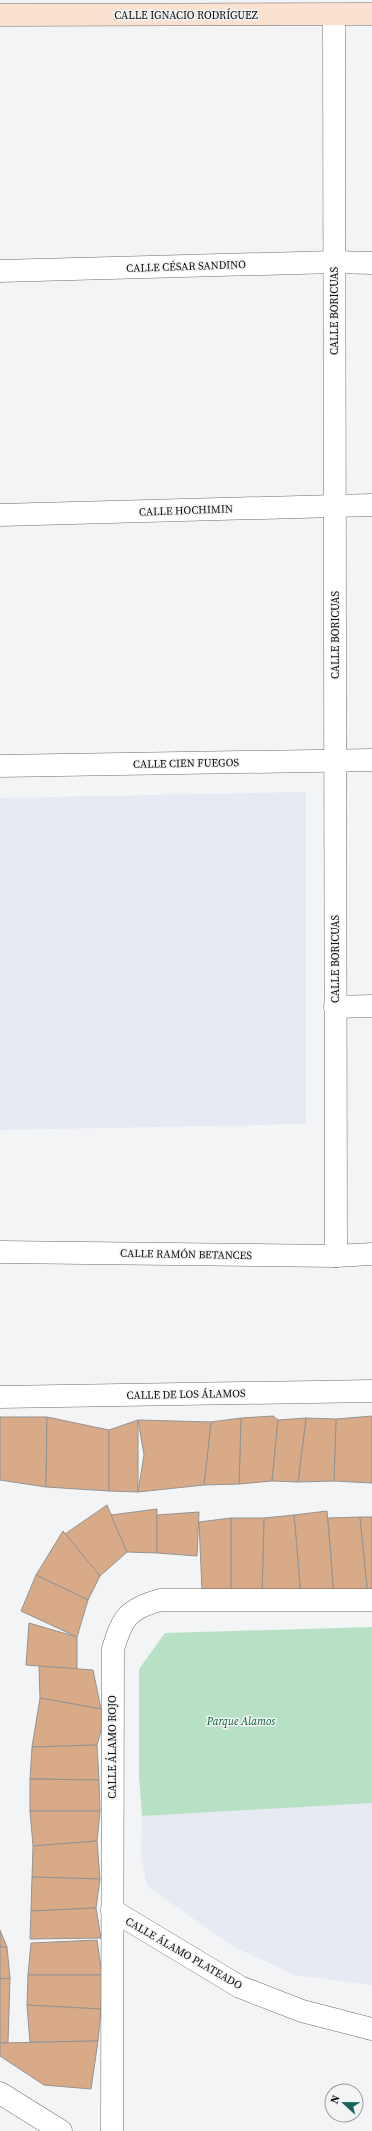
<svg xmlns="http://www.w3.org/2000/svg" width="372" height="2131" viewBox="0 0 372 2131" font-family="'Source Serif 4',serif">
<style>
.built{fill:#e7e9f3}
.green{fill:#b7e1c5}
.building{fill:#d8aa88;stroke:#959391}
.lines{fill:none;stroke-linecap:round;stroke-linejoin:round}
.street-casing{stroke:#6d6d6f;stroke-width:23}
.secondary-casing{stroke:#6d6d6f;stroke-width:23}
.street{stroke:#fff;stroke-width:22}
.secondary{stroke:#fae1d0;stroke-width:22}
.labels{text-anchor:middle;stroke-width:3;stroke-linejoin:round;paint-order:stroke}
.street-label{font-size:11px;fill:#0f0f10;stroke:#f3f4f6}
.park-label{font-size:11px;font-style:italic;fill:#055c33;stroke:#f3f4f6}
</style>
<rect width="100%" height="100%" fill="#f3f4f6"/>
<g class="built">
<polygon points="306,792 306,1124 0,1130 0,798"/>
<polygon points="372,1803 372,1985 295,1975 234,1947 147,1886 141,1856 142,1816"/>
</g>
<polygon class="green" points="372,1627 372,1803 142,1816 139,1776 139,1669 165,1633"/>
<g class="building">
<polygon points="273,1416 278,1420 272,1481 239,1484 241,1418"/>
<polygon points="372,1416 372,1483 334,1481 336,1419"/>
<polygon points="0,1417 47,1417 46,1487 0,1480"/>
<polygon points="47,1417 109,1430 109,1491 46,1487"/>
<polygon points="241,1418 239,1484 204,1485 211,1422"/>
<polygon points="306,1418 336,1419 334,1481 298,1482"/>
<polygon points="306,1418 298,1482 272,1481 278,1420"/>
<polygon points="138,1420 211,1422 204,1485 138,1492 144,1455"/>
<polygon points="138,1420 138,1492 109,1491 109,1430"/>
<polygon points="107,1505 127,1552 100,1576 65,1534"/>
<polygon points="157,1509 157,1553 127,1552 111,1515"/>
<polygon points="327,1511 334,1595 301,1596 294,1515"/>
<polygon points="199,1512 197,1556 157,1553 157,1515"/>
<polygon points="294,1515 301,1596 262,1594 264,1518"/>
<polygon points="360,1517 368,1596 334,1595 328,1518"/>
<polygon points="360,1517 372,1517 372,1596 368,1596"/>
<polygon points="231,1518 264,1518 262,1594 231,1591"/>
<polygon points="231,1518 231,1591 202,1590 199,1522"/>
<polygon points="63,1531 100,1576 88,1600 36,1575"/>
<polygon points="36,1575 88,1600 77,1637 21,1611"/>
<polygon points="29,1623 77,1637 77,1669 26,1665"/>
<polygon points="39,1666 93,1670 101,1709 40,1698"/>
<polygon points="40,1698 107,1710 97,1745 32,1747"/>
<polygon points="97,1745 99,1780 30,1779 32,1747"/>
<polygon points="30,1779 99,1780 100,1811 30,1811"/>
<polygon points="30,1811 100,1811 97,1841 33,1846"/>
<polygon points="97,1841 100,1879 32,1877 33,1846"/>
<polygon points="32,1877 100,1879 96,1908 31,1911"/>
<polygon points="96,1908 101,1938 30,1939 31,1911"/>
<polygon points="0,1930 7,1947 0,1947"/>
<polygon points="97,1940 102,1975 28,1975 31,1943"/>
<polygon points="0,1947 7,1947 10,1978 0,1979"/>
<polygon points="28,1975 102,1975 101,2009 27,2005"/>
<polygon points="10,1978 8,2042 0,2043 0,1979"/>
<polygon points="27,2005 101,2009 98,2041 30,2042"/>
<polygon points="98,2041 91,2089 44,2085 0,2056 0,2043"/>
</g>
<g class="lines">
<defs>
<g id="street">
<polyline points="334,15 336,1256"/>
<polyline points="0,271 334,262 372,263"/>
<polyline points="0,515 372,505"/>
<polyline points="0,766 372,760"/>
<polyline points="335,1007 372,1006"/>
<polyline points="0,1252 336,1256 372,1254"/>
<polyline points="0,1397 372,1391"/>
<polyline points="112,1910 240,1987 302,2011 372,2029"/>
<polyline points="0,2093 61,2131"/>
<path d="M112,2131L113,1649C122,1618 128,1609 160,1600H372"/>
</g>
<polyline id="secondary" points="0,15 372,14"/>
</defs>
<use href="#street" class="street-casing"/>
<use href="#secondary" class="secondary-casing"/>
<use href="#street" class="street"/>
<use href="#secondary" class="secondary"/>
</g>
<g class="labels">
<g class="street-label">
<text x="186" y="19">CALLE IGNACIO RODRÍGUEZ</text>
<text transform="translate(186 266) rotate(-2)" y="4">CALLE CÉSAR SANDINO</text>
<text transform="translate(334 311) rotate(-90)" y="4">CALLE BORICUAS</text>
<text transform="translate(186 510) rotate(-2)" y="4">CALLE HOCHIMIN</text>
<text transform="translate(335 635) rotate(-90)" y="4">CALLE BORICUAS</text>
<text transform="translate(186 763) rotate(-1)" y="4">CALLE CIEN FUEGOS</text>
<text transform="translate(335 959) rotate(-90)" y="4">CALLE BORICUAS</text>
<text transform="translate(186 1254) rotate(1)" y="4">CALLE RAMÓN BETANCES</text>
<text transform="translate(186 1394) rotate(-1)" y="4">CALLE DE LOS ÁLAMOS</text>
<text transform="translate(112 1747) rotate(-90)" y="4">CALLE ÁLAMO ROJO</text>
<text transform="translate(184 1953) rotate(30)" y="4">CALLE ÁLAMO PLATEADO</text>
</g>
<g class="park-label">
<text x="241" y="1725">Parque Alamos</text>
</g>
</g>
<g transform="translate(344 2103) rotate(292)"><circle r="19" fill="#f3f4f6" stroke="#98989a"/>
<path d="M0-3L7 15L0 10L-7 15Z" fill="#17645f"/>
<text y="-6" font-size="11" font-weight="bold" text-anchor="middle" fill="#0f0f10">N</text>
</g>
</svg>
